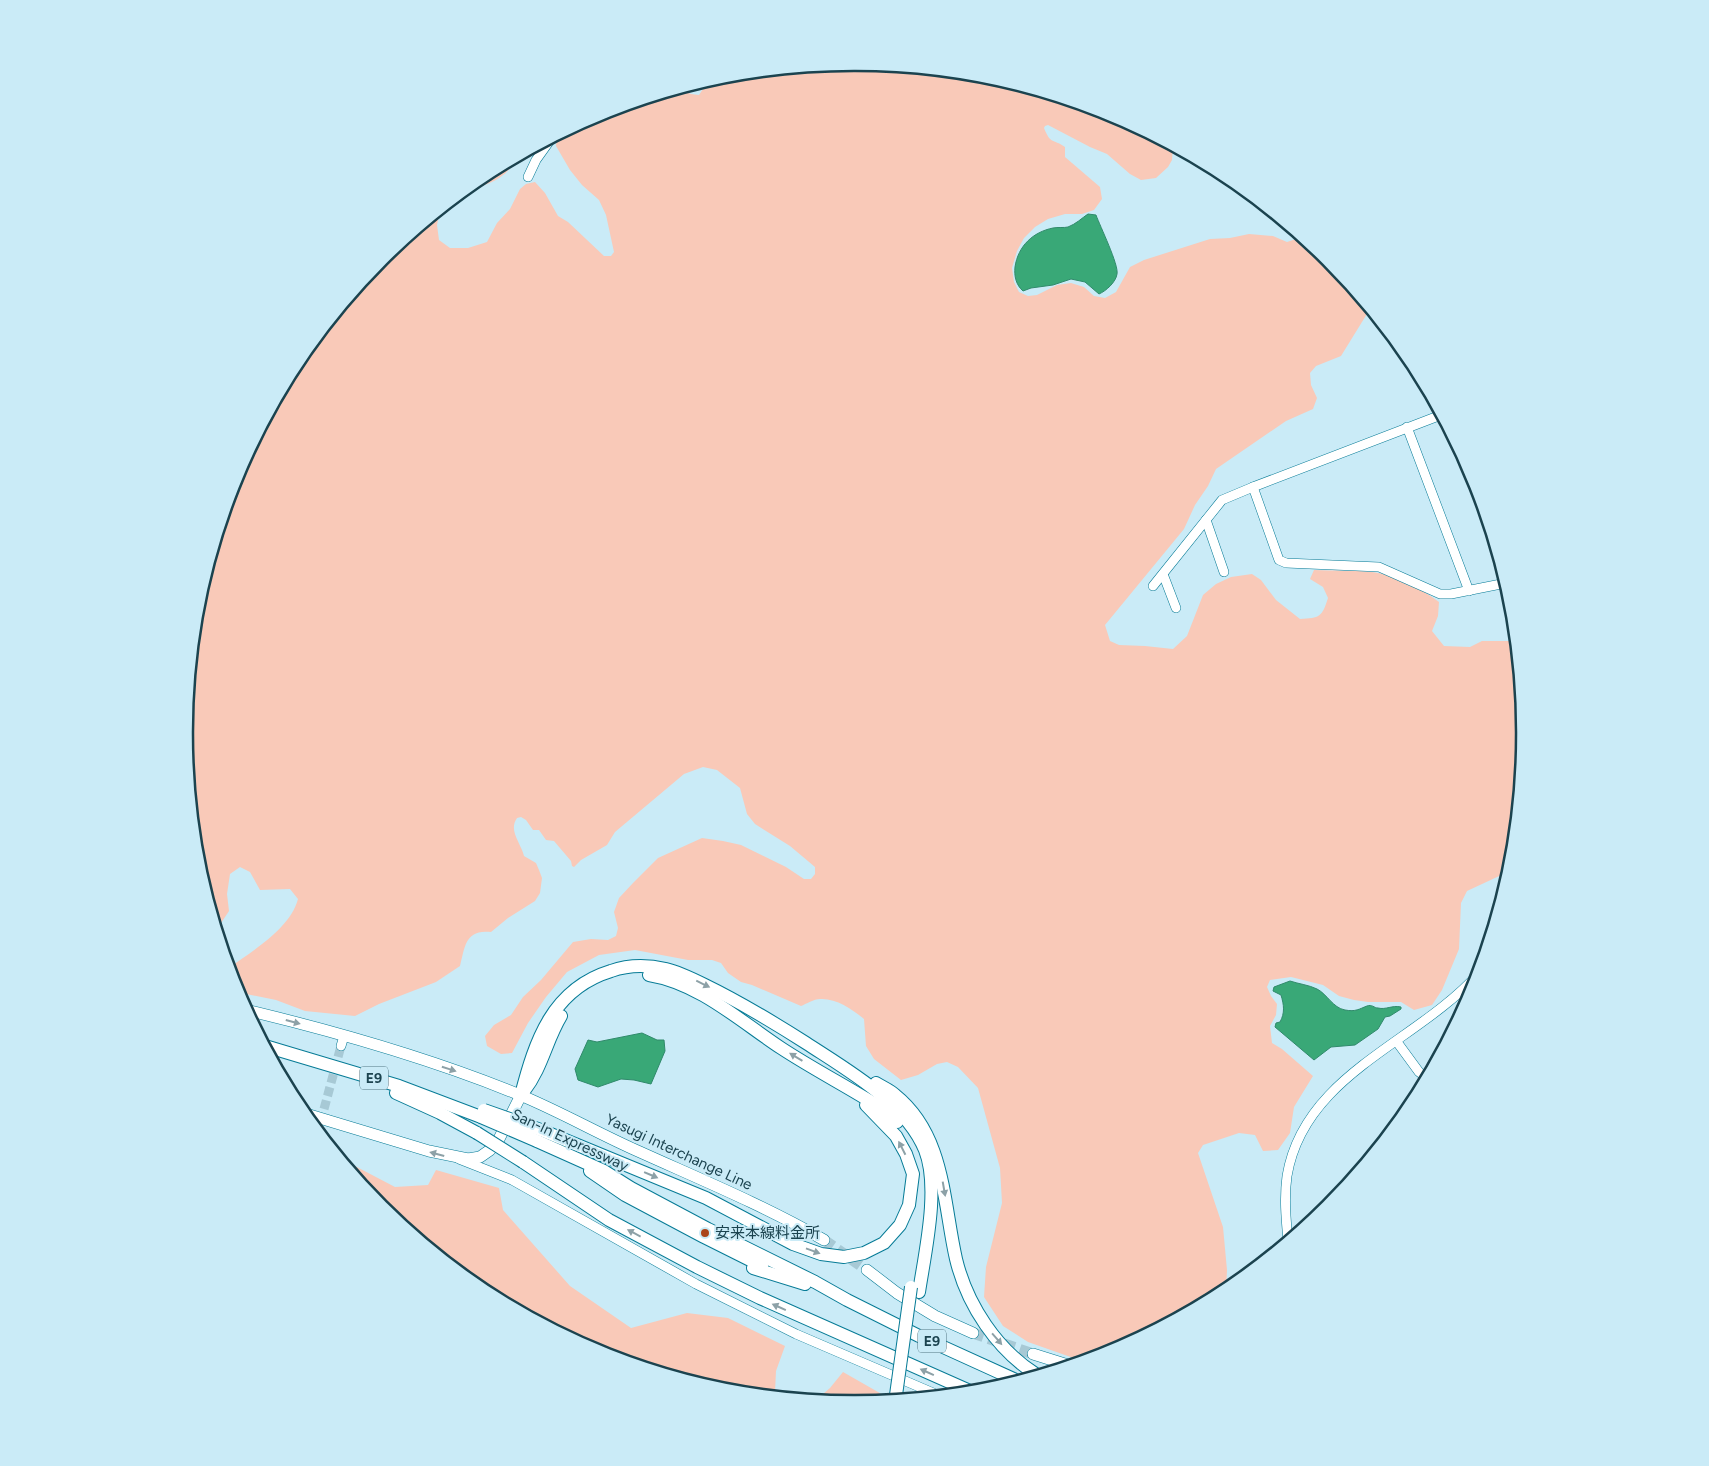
<svg xmlns="http://www.w3.org/2000/svg" width="1709" height="1466" viewBox="0 0 1709 1466" font-family="Figtree,'Noto Sans JP',sans-serif">
<style>
.green{fill:#f9c9b8}
.water{fill:#39a877;stroke:#308a6b}
.lines{fill:none;stroke-linecap:round;stroke-linejoin:round}
.minor-tunnel{stroke:#a7c9d5;stroke-width:9;stroke-dasharray:9 4.5;stroke-linecap:butt}
.major-tunnel{stroke:#a7c9d5;stroke-width:11;stroke-dasharray:11 5.5;stroke-linecap:butt}
.minor-casing{stroke:#067b96;stroke-width:10}
.major-casing{stroke:#067b96;stroke-width:12}
.highway-casing{stroke:#067b96;stroke-width:14}
.minor{stroke:#fff;stroke-width:9}
.major{stroke:#fff;stroke-width:11}
.highway{stroke:#fff;stroke-width:12}
.highway-bridge-casing{stroke:#067b96;stroke-width:14;stroke-linecap:butt}
.highway-bridge{stroke:#fff;stroke-width:12}
.oneway{fill:#8da1a7}
.poi-dot{fill:#ab451a;stroke:#caebf7;stroke-width:2}
.labels{text-anchor:middle;stroke-width:4;stroke-linejoin:round;paint-order:stroke}
.shield{fill:#caebf7;stroke:#507581;stroke-width:1}
.shield-label{font-size:14px;font-weight:bold;fill:#1b434f}
.street-label{font-size:15px;fill:#1b434f;stroke:#caebf7}
.poi-label{font-size:15px;fill:#1b434f;stroke:#caebf7;text-anchor:start}
.rim{fill:none;stroke:#1b434f;stroke-width:2.5}
</style>
<rect width="100%" height="100%" fill="#caebf7"/>
<g class="green">
<path d="M855,63L986,75L1111,114L1173,146L1172,160L1168,167L1156,178L1141,180L1130,174L1107,154L1090,147L1048,125L1045,126L1044,128C1051,145 1052,138 1065,147V157L1100,187L1102,199L1094,210L1082,214H1065L1048,219L1035,227L1024,238L1017,251L1012,268L1014,282L1019,292L1028,296L1037,295L1057,285L1071,283L1084,287L1094,296L1105,298L1116,292L1130,267L1144,260L1210,239L1230,238L1249,234L1273,236L1287,242L1302,237L1329,259L1370,309L1341,356L1316,366L1310,373L1311,385L1317,398L1313,409L1286,421L1216,469L1208,486L1195,505L1184,529L1105,625L1110,641L1119,645L1145,646L1173,649L1187,636L1203,595L1216,584L1231,577L1252,574L1261,580L1276,600L1300,619C1320,618 1322,617 1328,598L1323,587L1310,579L1314,570C1333,571 1353,570 1372,572C1396,575 1420,588 1439,602L1438,616L1432,631L1444,646L1470,647L1482,641H1516L1525,733L1512,864L1510,871L1467,891L1461,903L1459,949L1442,990L1432,1005L1414,1010L1401,1002H1368L1354,1000L1339,996L1323,985L1291,977L1270,980L1267,987L1271,996L1277,1004L1276,1015L1270,1026L1272,1043L1282,1049L1313,1076L1294,1107L1290,1133L1278,1150L1263,1151L1255,1135L1239,1133L1203,1145L1198,1153L1223,1227L1227,1270L1226,1291L1111,1353L1082,1361L1028,1342L1003,1326L984,1297L986,1267L1002,1203L1000,1168L978,1088L958,1067L947,1062L937,1064L918,1075L901,1080L874,1059L866,1046L864,1019C852,1009 836,998 820,999C814,999 806,1004 801,1006L752,985L741,982L728,973L721,963L712,960H688L635,950L599,955L567,972L546,997L528,1023L512,1053L501,1054L487,1046L485,1036L494,1025L511,1015L523,997L541,980L573,942L591,939L608,940L616,936L618,928L614,912L619,898L633,883L658,858L702,838L723,841L741,845L786,867L804,879H811L815,874V867L790,846L755,824L747,814L740,788L717,770L703,767L684,774L615,832L607,845L581,860L574,867L572,866L571,861L554,841L546,840L539,830H533L526,820L521,817L517,818C508,831 521,843 524,856L536,863L539,870L542,878L540,893L535,901L508,918L491,932C465,929 465,947 460,966L436,982L379,1004L355,1016L305,1011L276,1000L236,992L229,968C252,951 290,929 298,899L290,889L260,890L250,872L240,867L230,874L227,894L229,911L217,929L197,864L184,733L197,602L235,476L297,360L381,259L440,210L437,225L439,240L450,248H468L487,242L497,223L510,209L520,189L526,184L535,182L545,193L558,216L568,222L604,256H611L614,252L606,215L599,200L582,185L570,170L556,146L557,136L598,113L679,89L691,94L699,95L709,80L724,75L806,67L831,71L837,64Z"/>
<path d="M519,156C505,180 489,185 463,191L482,175Z"/>
<polygon points="353,1165 395,1187 428,1185 436,1170 499,1188 503,1210 570,1286 631,1328 687,1313 728,1318 785,1346 776,1371 775,1392 773,1395 723,1391 598,1352 482,1290 380,1207 349,1169"/>
<polygon points="843,1372 885,1396 884,1401 854,1403 816,1400 830,1388"/>
</g>
<g class="water">
<path d="M1088,214L1096,215C1100,226 1119,265 1117,274C1116,282 1106,291 1099,294L1085,282L1071,279L1053,285L1031,288L1023,291C1016,285 1014,276 1015,267C1018,246 1033,232 1053,228C1058,227 1064,228 1068,227C1076,224 1082,218 1088,214Z"/>
<path d="M1290,981C1299,984 1309,985 1317,989C1327,994 1333,1008 1345,1010C1356,1012 1359,1009 1367,1006C1372,1004 1374,1008 1378,1008C1386,1010 1392,1005 1401,1007V1009L1390,1016L1385,1017L1378,1029L1355,1045L1331,1047L1314,1060L1275,1027L1276,1023L1280,1022C1285,1013 1284,1005 1281,995L1273,991L1274,987Z"/>
<polygon points="642,1033 657,1040 664,1040 665,1051 651,1084 634,1080 621,1079 598,1087 578,1080 575,1069 588,1040 597,1042"/>
</g>
<g class="lines">
<polyline class="minor-tunnel" points="324,1109 341,1046"/>
<g class="major-tunnel">
<polyline points="824,1240 867,1270"/>
<polyline points="973,1333 1033,1354"/>
</g>
<defs>
<g id="minor">
<polyline points="528,177 536,160 551,139"/>
<polyline points="1407,427 1469,591"/>
<polyline points="1253,487 1441,415"/>
<polyline points="1206,520 1224,572"/>
<polyline points="1163,574 1176,608"/>
<polyline points="1153,586 1222,500 1253,487 1279,560 1286,563 1379,567 1440,594 1451,594 1506,583"/>
<polyline points="1397,1042 1419,1072 1427,1078"/>
<polyline points="341,1046 344,1036"/>
<polyline points="459,1159 512,1180 696,1284 796,1334 938,1395"/>
<path d="M1288,1241C1286,1219 1284,1198 1287,1176C1304,1074 1417,1043 1479,973"/>
</g>
<g id="major">
<path d="M246,1010C338,1032 432,1059 520,1095C561,1112 599,1134 640,1152C702,1180 765,1206 824,1240"/>
<polyline points="303,1113 429,1151 468,1159 480,1157 490,1150 499,1139 521,1095"/>
<polyline points="867,1270 897,1293 935,1316 973,1333"/>
<polyline points="1033,1354 1068,1365"/>
</g>
<g id="highway">
<path d="M649,975C699,983 740,1021 781,1048C816,1071 854,1090 889,1113L897,1122"/>
<polyline points="265,1046 399,1086 481,1117"/>
<path d="M876,1083C882,1087 890,1090 895,1095C945,1135 943,1202 956,1259C967,1305 997,1350 1037,1375"/>
<path d="M524,1091C542,1068 546,1041 561,1016"/>
<polyline points="396,1093 440,1113 477,1133"/>
<path d="M521,1095C535,1041 552,989 611,971C628,965 648,965 666,969C679,972 693,979 705,985C740,1002 773,1022 806,1043C847,1070 906,1103 925,1150C940,1188 925,1252 919,1292"/>
<polyline points="541,1130 706,1198 793,1244 821,1254 844,1257 864,1253 884,1243 900,1225 909,1205 913,1174 906,1154 896,1136 866,1105"/>
<polyline points="537,1141 604,1171 631,1188 708,1229 815,1282 847,1300 919,1336 1018,1381"/>
<polyline points="523,1162 609,1220 697,1267 760,1298 972,1392"/>
<polyline points="590,1171 625,1195 704,1237 762,1266"/>
<polyline points="753,1268 805,1284"/>
</g>
</defs>
<use href="#minor" class="minor-casing"/>
<use href="#major" class="major-casing"/>
<use href="#highway" class="highway-casing"/>
<use href="#minor" class="minor"/>
<use href="#major" class="major"/>
<use href="#highway" class="highway"/>
<defs>
<g id="highway-bridge">
<polyline points="484,1110 541,1130"/>
<polyline points="481,1117 537,1141"/>
<polyline points="477,1133 523,1162"/>
<polyline points="896,1395 911,1287"/>
</g>
</defs>
<use href="#highway-bridge" class="highway-bridge-casing"/>
<use href="#highway-bridge" class="highway-bridge"/>
</g>
<defs><path id="oneway-solid" d="M-6-.8H1V-3.2L6.5 0L1 3.2V.8H-6Z" transform="scale(1.25)"/></defs>
<g class="oneway">
<use href="#oneway-solid" transform="translate(703 984) rotate(26)"/>
<use href="#oneway-solid" transform="translate(293 1022) rotate(15)"/>
<use href="#oneway-solid" transform="translate(796 1057) rotate(-149)"/>
<use href="#oneway-solid" transform="translate(449 1069) rotate(18)"/>
<use href="#oneway-solid" transform="translate(902 1148) rotate(-117)"/>
<use href="#oneway-solid" transform="translate(437 1154) rotate(-165)"/>
<use href="#oneway-solid" transform="translate(651 1175) rotate(23)"/>
<use href="#oneway-solid" transform="translate(944 1189) rotate(80)"/>
<use href="#oneway-solid" transform="translate(634 1233) rotate(-152)"/>
<use href="#oneway-solid" transform="translate(813 1251) rotate(20)"/>
<use href="#oneway-solid" transform="translate(779 1307) rotate(-156)"/>
<use href="#oneway-solid" transform="translate(997 1339) rotate(49)"/>
<use href="#oneway-solid" transform="translate(927 1372) rotate(-156)"/>
</g>
<circle class="poi-dot" cx="705" cy="1233" r="5"/>
<g class="labels">
<g class="shield">
<rect x="360" y="1066.5" width="28" height="23" rx="4"/>
<rect x="918" y="1329.5" width="28" height="23" rx="4"/>
</g>
<g class="shield-label">
<text x="374" y="1083">E9</text>
<text x="932" y="1346">E9</text>
</g>
<g class="street-label">
<text transform="translate(570 1140) rotate(25)" y="5">San-In Expressway</text>
<text transform="translate(679 1152) rotate(25)" y="5">Yasugi Interchange Line</text>
</g>
<g class="poi-label">
<text x="715" y="1238">安来本線料金所</text>
</g>
</g>
<path d="M0 0H1709V1466H0ZM854 71H855A661 661 0 0 1 1516 732V734A661 661 0 0 1 855 1395H854A661 661 0 0 1 193 734V732A661 661 0 0 1 854 71Z" fill="#caebf7" fill-rule="evenodd"/>
<path class="rim" d="M854 71H855A661 661 0 0 1 1516 732V734A661 661 0 0 1 855 1395H854A661 661 0 0 1 193 734V732A661 661 0 0 1 854 71Z"/>
</svg>
